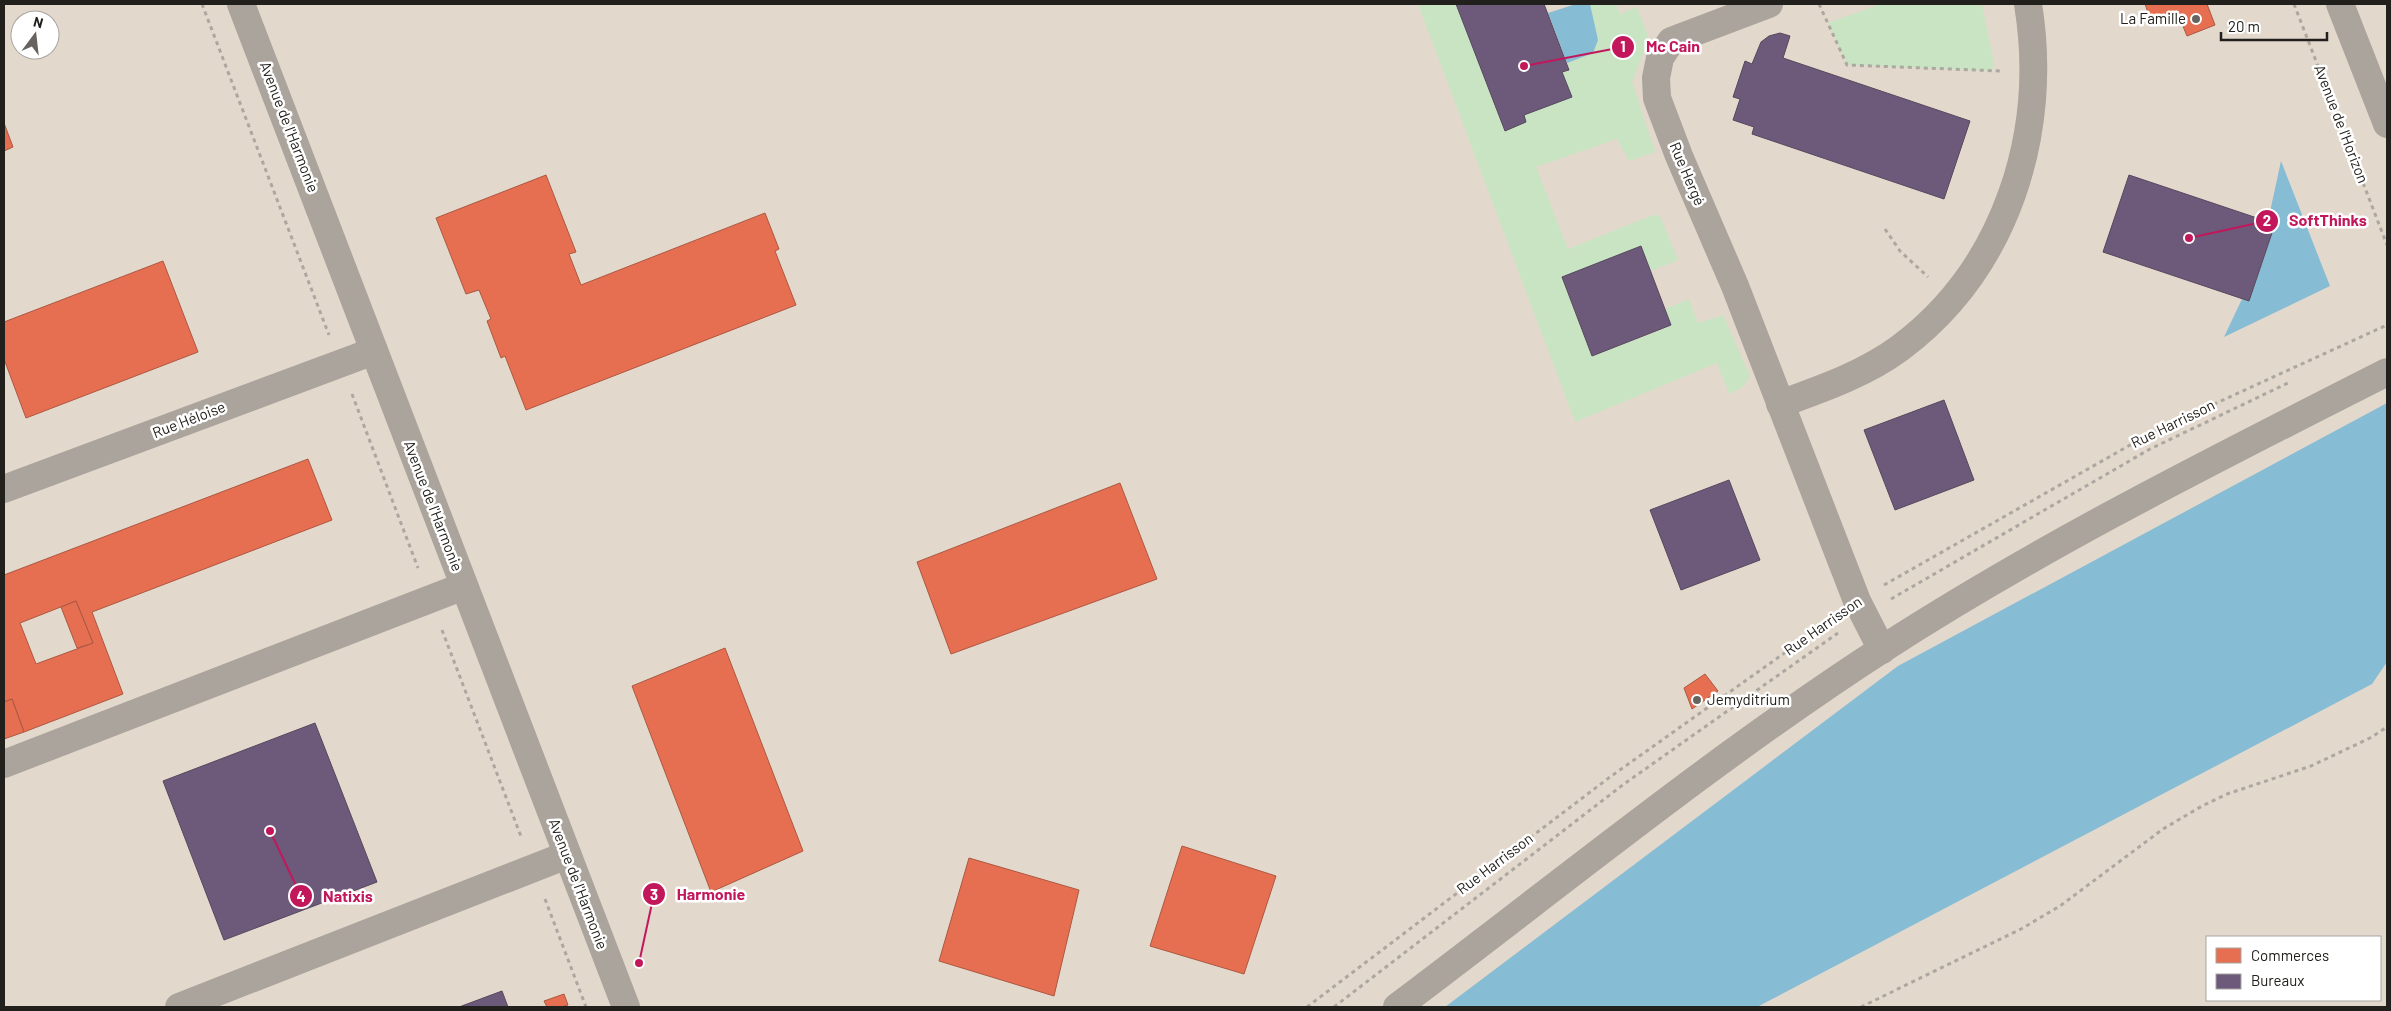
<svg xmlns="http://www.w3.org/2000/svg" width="2391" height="1011" viewBox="0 0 2391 1011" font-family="Barlow,sans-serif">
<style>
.commercial{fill:#e3d8cc;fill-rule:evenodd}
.green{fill:#c9e4c3}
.water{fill:#87bcd5}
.shops{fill:#e76f51;stroke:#ac5741;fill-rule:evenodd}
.offices{fill:#6d597a;stroke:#56485e}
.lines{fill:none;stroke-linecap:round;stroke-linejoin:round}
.path{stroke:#aca7a0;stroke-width:3;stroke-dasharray:4 4;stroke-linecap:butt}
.street{stroke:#aaa49c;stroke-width:28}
.poi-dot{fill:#67645f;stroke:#fff;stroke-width:2}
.labels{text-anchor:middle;stroke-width:5;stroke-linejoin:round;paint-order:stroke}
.poi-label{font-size:15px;fill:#22201c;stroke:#fff;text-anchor:end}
.street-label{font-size:15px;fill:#22201c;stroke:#fff}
.leader{fill:none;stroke:#c2185b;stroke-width:2}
.callout-dot{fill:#c2185b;stroke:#fff;stroke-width:2}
.mark-label{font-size:15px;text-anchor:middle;font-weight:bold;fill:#fff}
.callout-label{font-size:16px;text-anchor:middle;font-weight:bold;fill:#c2185b;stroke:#fff;stroke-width:5;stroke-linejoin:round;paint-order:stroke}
</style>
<rect width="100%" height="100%" fill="#e6e2dc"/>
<path class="commercial" d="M4,4H2387V1007H4ZM20,20H50V50H20ZM2207,937H2380V1000H2207Z"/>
<g class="green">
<polygon points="1418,4 1456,4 1505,130 1526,122 1524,115 1572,97 1562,72 1569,70 1567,63 1593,53 1589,4 1616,4 1620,14 1637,7 1649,39 1632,82 1655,152 1629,161 1617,139 1536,167 1568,249 1653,215 1660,216 1678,260 1651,271 1641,246 1562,277 1592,356 1671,326 1665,309 1689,299 1698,323 1723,315 1750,376 1744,386 1729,394 1717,363 1575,422"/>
<polygon points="1881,4 1982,4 1994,63 1992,71 1847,65 1828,23"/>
</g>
<g class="water">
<polygon points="1576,4 1590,4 1598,40 1593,53 1567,63 1548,13"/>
<polygon points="2281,161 2330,286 2224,337 2242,299 2249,301 2275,224 2268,221"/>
<polygon points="2387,403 2387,662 2372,684 1757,1007 1445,1007 1898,666"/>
</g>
<g class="shops">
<polygon points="2145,4 2207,4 2215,25 2187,36 2178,14 2152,24"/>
<polygon points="4,123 13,147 4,151"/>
<polygon points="546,175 576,252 569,254 581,285 765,213 779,249 775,251 796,305 526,410 505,356 501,358 487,321 491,319 479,290 466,294 436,218"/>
<polygon points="163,261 198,352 26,418 4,359 4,322"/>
<path d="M308,459L332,520L92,612L123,694L24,732L12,699L4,702V575ZM76,601L93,643L36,664L20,623Z"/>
<polygon points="1120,483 1157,579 951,654 917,562"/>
<polygon points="76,601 93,643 77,648 61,607"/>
<polygon points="725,648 803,851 711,892 632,686"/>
<polygon points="1705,674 1718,691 1692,709 1684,688"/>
<polygon points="12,699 24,732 4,739 4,702"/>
<polygon points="1182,846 1276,876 1244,974 1150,946"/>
<polygon points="969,858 1079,890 1054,996 939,961"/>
<polygon points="564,994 568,1005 561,1007 547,1007 544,1001"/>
</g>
<g class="offices">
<polygon points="1456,4 1544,4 1569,70 1562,72 1572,97 1524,115 1526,122 1505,131"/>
<polygon points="1780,33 1790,36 1783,58 1970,121 1944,199 1752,134 1754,127 1733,120 1740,99 1733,97 1745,61 1752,64 1761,42 1769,36"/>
<polygon points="2129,175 2275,224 2249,301 2103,252"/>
<polygon points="1641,246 1671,325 1592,356 1562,277"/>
<polygon points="1944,400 1974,480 1895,510 1864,430"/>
<polygon points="1729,480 1760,560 1681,590 1650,510"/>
<polygon points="315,723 377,882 224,940 163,781"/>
<polygon points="502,991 508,1007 459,1007"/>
</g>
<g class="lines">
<g class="path">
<polyline points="202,4 329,335"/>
<polyline points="1819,4 1847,65 2001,71"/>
<polyline points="2294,4 2387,245"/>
<polyline points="1885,229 1900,251 1928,277"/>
<polyline points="352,394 418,568"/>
<polyline points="1884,585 2153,432 2387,325"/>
<polyline points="1891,599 2150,449 2290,382"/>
<polyline points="442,630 522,839"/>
<polyline points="545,899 586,1007"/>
<polyline points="1307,1007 1610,777 1831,620"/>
<polyline points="1334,1007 1624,784 1838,633"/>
<polyline points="1861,1007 2021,929 2060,906 2163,829 2202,806 2227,794 2311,766 2370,738 2387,727"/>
</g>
<g class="street">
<polyline points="241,4 626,1007"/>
<polyline points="1769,4 1671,41 1660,58 1656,78 1657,98 1679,156 1735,286 1857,601 1882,650"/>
<polyline points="2340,4 2387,124"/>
<path d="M1780,404C1821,389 1865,374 1900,348C2007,268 2049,132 2028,4"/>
<polyline points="4,489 374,351"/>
<polyline points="4,764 464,586"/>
<polyline points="179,1007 567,855"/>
<path d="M1397,1007C1558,886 1714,758 1884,648C2045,544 2216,459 2387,372"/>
</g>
</g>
<g class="poi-dot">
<circle cx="2196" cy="19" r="5"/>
<circle cx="1697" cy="700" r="5"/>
</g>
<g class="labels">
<g class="poi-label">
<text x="2186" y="24">La Famille</text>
<text x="1707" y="705" text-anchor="start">Jemyditrium</text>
</g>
<g class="street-label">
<text transform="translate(2341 124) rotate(69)" y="5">Avenue de l'Horizon</text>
<text transform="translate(289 127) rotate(69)" y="5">Avenue de l'Harmonie</text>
<text transform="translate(1687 174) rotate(67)" y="5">Rue Hergé</text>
<text transform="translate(189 420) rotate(-21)" y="5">Rue Héloise</text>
<text transform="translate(2173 424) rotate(-26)" y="5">Rue Harrisson</text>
<text transform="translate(433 506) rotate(69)" y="5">Avenue de l'Harmonie</text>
<text transform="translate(1823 626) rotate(-35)" y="5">Rue Harrisson</text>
<text transform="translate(1495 864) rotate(-37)" y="5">Rue Harrisson</text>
<text transform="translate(578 884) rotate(69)" y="5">Avenue de l'Harmonie</text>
</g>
</g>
<path class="leader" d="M1524 66L1623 47M2189 238L2267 221M639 963L654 894M270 831L301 896"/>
<g class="callout-dot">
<circle cx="1524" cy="66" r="5"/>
<circle cx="2189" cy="238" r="5"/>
<circle cx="639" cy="963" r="5"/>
<circle cx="270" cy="831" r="5"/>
<circle cx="1623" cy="47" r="12"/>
<circle cx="2267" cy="221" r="12"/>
<circle cx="654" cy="894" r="12"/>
<circle cx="301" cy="896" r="12"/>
</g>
<g class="mark-label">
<text x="1623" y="52">1</text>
<text x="2267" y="226">2</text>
<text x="654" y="900">3</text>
<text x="301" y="902">4</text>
</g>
<g class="callout-label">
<text x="1673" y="52">Mc Cain</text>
<text x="2328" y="226">SoftThinks</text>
<text x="711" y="900">Harmonie</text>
<text x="348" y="902">Natixis</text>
</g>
<rect width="2391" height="1011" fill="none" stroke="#22201c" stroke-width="10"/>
<rect x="2206" y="936" width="175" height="65" fill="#ffffff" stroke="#a7a6a4"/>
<rect x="2216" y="948" width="25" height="15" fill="#e76f51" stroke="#a7a6a4"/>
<text x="2251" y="961" font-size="15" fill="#22201c">Commerces</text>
<rect x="2216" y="974" width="25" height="15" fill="#6d597a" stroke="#a7a6a4"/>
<text x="2251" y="986" font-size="15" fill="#22201c">Bureaux</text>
<g transform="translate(35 35) rotate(15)"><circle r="24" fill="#ffffff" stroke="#a7a6a4"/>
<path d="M0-4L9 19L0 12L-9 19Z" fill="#67645f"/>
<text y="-8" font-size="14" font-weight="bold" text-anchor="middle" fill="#22201c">N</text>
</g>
<path d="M2221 32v8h106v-8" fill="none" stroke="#22201c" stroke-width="2.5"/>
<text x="2228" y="32" font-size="15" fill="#22201c" stroke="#ffffff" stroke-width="4" paint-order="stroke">20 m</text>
</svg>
